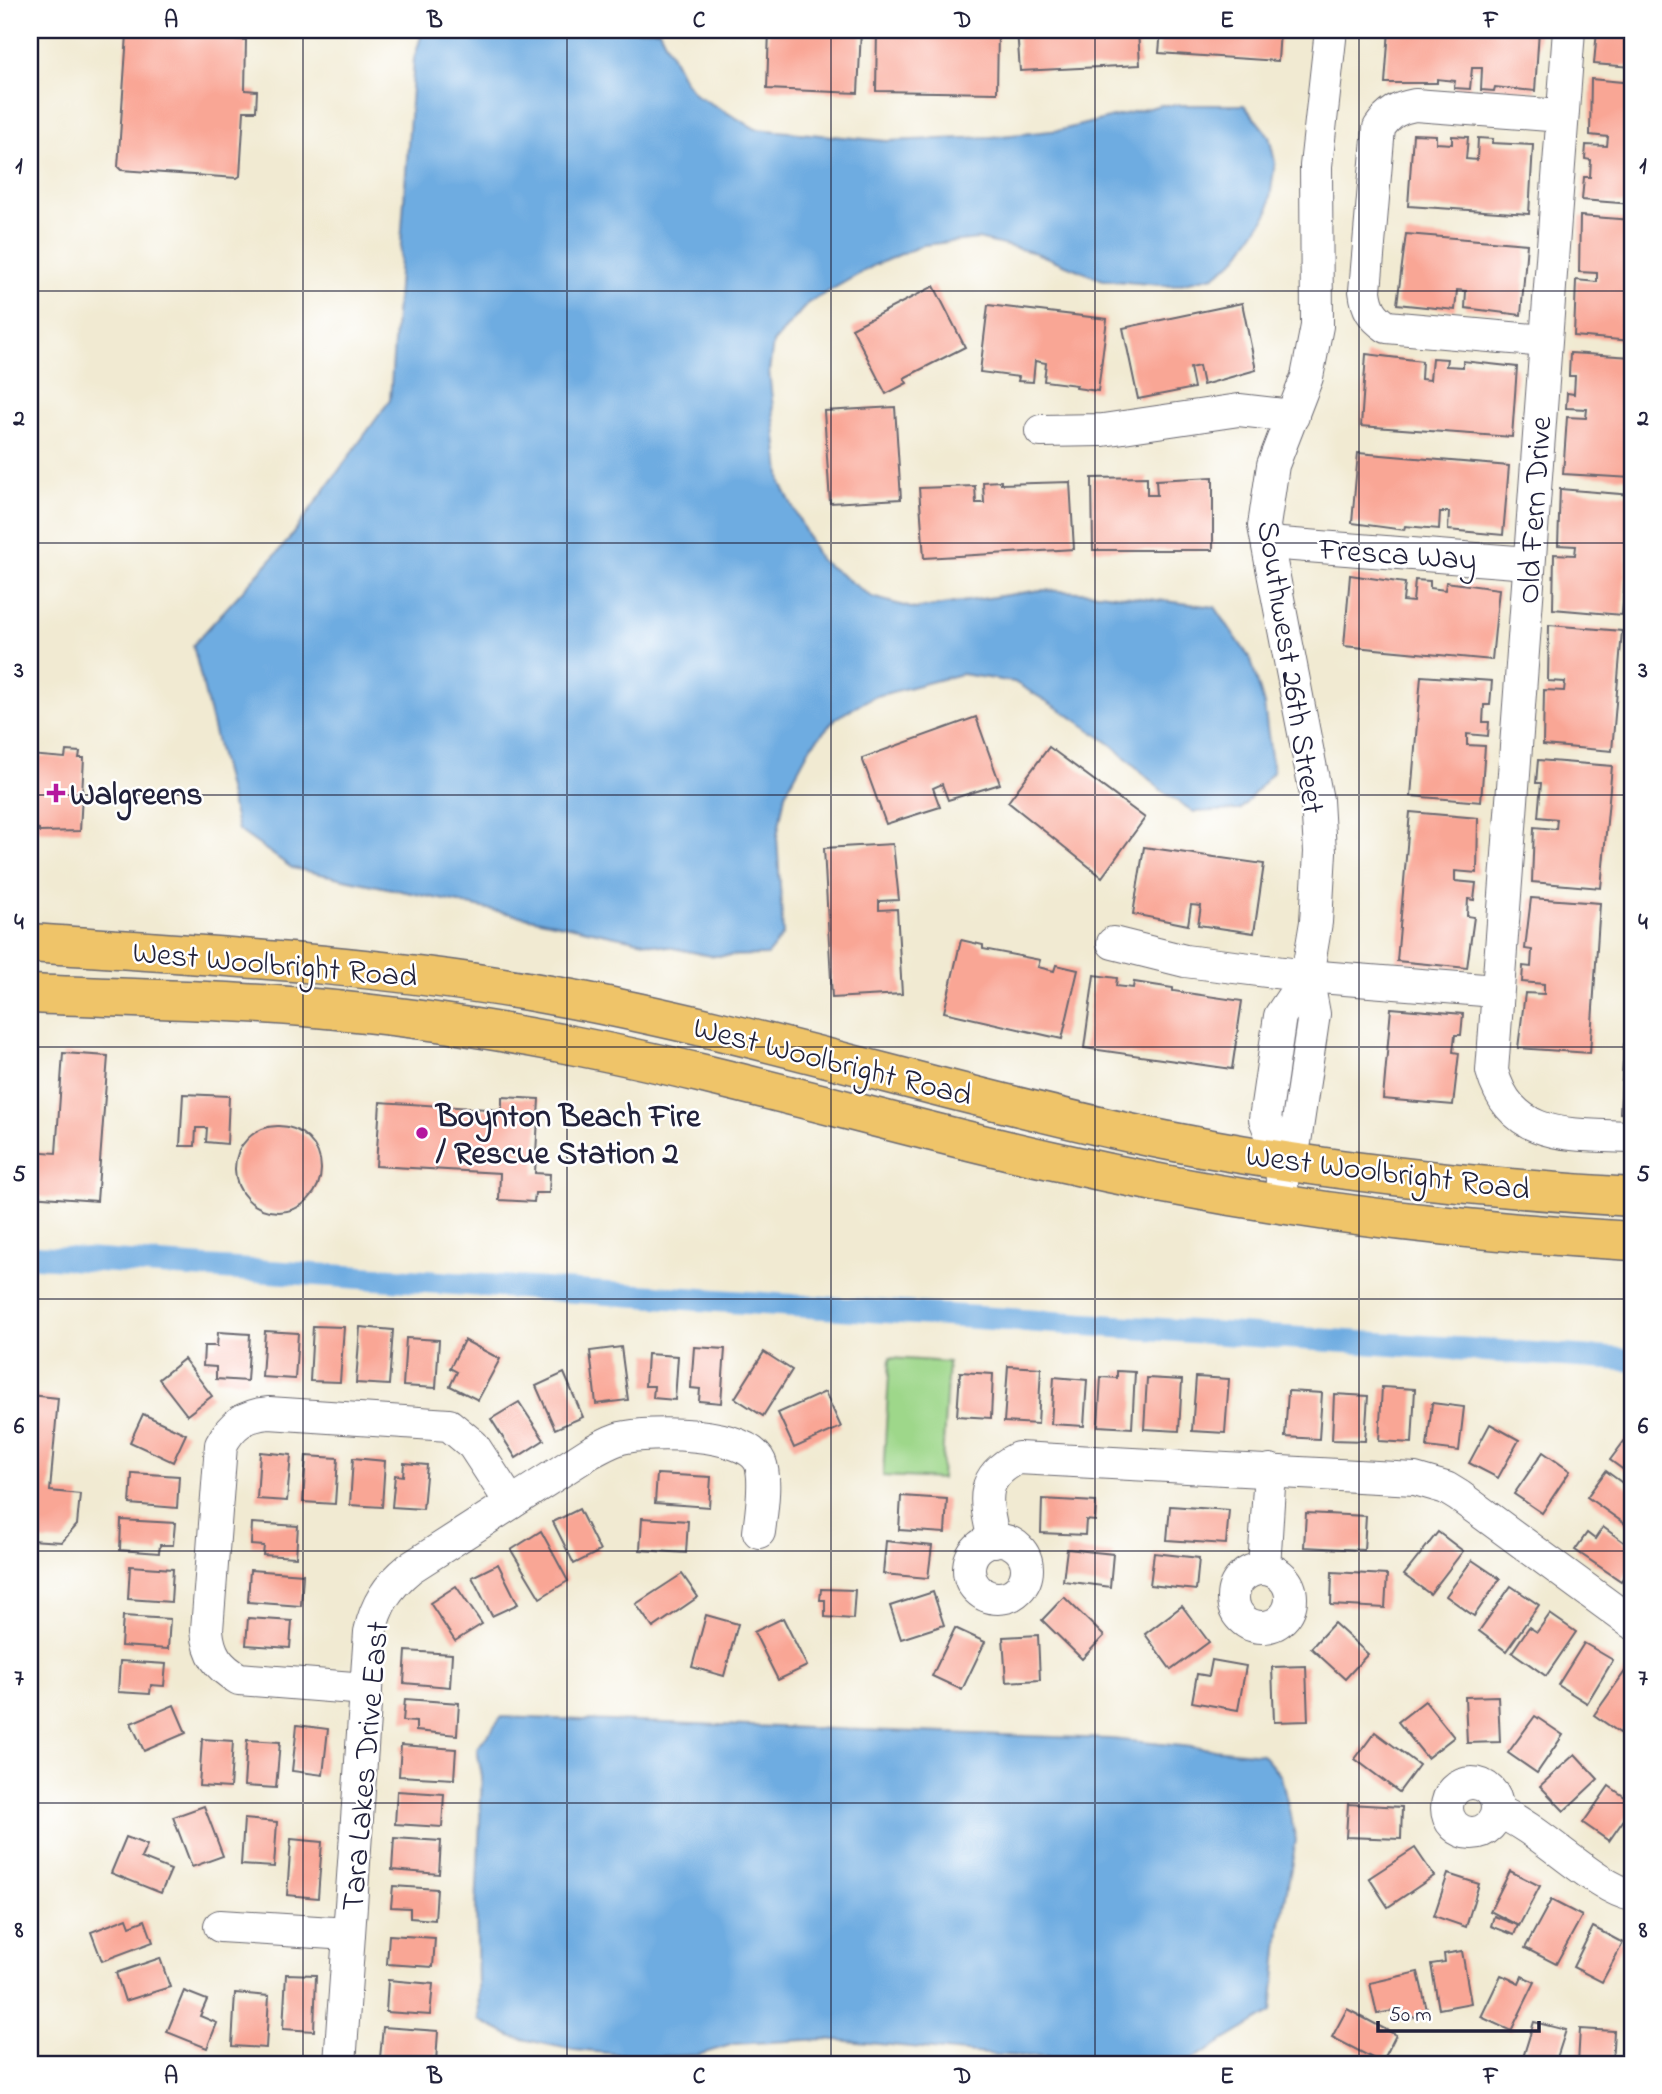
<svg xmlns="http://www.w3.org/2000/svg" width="1662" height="2094" viewBox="0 0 1662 2094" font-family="'Indie Flower',sans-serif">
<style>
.green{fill:#9ed78a;stroke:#607c62;stroke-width:2}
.water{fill:#6eace1;stroke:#48678e;stroke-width:2}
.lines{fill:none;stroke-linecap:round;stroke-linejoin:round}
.canal{stroke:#6eace1;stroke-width:23}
.building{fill:#f9a695}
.minor-casing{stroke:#6a6870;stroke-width:34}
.major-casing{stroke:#6a6870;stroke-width:41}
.minor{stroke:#fff;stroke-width:32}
.major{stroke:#efc469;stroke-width:38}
.grid{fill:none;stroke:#22223b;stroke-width:2;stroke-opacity:0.55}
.poi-dot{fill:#b5179e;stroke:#fff;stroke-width:2.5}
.labels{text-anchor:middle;stroke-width:5;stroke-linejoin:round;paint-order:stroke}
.street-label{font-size:32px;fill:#22223b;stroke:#fff}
.poi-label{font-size:32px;font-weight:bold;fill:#22223b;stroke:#fff;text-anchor:start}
.neatline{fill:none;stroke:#22223b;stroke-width:2.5}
.grid-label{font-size:23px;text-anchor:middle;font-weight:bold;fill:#22223b}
</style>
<rect width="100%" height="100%" fill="#fff"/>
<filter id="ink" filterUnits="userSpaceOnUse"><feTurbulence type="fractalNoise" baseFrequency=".0143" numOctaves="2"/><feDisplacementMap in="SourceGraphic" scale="14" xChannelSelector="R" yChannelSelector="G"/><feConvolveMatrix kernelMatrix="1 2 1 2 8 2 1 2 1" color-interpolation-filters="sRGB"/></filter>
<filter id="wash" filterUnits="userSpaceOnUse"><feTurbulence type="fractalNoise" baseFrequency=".00686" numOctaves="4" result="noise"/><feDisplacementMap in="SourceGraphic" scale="28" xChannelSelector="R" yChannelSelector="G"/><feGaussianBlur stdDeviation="1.57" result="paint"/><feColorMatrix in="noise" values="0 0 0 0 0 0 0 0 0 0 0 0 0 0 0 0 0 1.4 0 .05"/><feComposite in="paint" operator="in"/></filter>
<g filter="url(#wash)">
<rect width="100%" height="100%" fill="#f1ead2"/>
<polygon class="green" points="890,1358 948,1362 941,1479 883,1476"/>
<g class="water">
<polygon points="423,30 659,30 684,80 696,95 756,129 887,141 991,137 1061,130 1161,105 1244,105 1269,136 1275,162 1268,213 1237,258 1214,276 1172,286 1103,280 1036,253 978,239 923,245 875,265 808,303 773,343 769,371 781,483 819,559 872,597 915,609 1041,590 1098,593 1215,607 1251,660 1264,705 1273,772 1240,810 1194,812 1162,791 1113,746 1066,713 1014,682 961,674 873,697 836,718 811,746 785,794 777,837 783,935 767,955 711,956 292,868 238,830 193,645 286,543 390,400 414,59"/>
<polygon points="501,1717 1111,1739 1262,1754 1281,1776 1296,1840 1280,1929 1272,2012 1191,2060 1129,2061 997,2055 825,2039 734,2044 698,2055 650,2057 574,2050 513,2037 479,2020 476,1909 482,1777 477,1749"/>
</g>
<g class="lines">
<polyline class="canal" points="30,1256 1632,1360"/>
</g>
<g id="blocks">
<g class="building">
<polygon points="769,30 861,30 858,93 767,89"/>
<polygon points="877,30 998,30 997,93 876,91"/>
<polygon points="1017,30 1138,30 1140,65 1020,71"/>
<polygon points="1161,30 1280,30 1278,61 1159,53"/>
<polygon points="1389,30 1539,30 1535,91 1495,87 1494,91 1481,90 1482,68 1472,68 1470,89 1454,88 1455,81 1437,79 1437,83 1385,83"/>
<polygon points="1597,30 1632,30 1632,67 1594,64"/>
<polygon points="130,32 246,40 245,90 257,91 256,111 244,111 240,176 237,178 121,170 118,167 127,34"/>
<polygon points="1591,79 1632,83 1632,204 1582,200 1584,177 1590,177 1591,160 1585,159 1586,145 1607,146 1608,137 1590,135"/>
<polygon points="1413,134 1436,135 1436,143 1452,144 1452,136 1468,137 1466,159 1477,160 1478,138 1493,139 1492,143 1533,145 1529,214 1408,206"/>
<polygon points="1580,216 1632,220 1632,341 1574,336 1576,280 1597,282 1597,273 1579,272"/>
<polygon points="1406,234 1527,244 1521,315 1465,308 1466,291 1457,290 1455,310 1397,304"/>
<polygon points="934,286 965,347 904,378 907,383 886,394 852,328"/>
<polygon points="1242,303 1256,370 1203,385 1199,366 1190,368 1194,388 1138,399 1123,328"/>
<polygon points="988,305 1107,319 1098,391 1076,388 1077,385 1044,381 1046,363 1035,361 1033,382 1018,381 1019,377 980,372"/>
<polygon points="1570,353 1632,357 1632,478 1563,474 1567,417 1586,418 1587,409 1566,408 1567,393 1574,394 1575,376 1569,376"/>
<polygon points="1366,354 1422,361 1421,379 1430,380 1432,358 1447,359 1446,366 1463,367 1463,361 1517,367 1512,437 1361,426"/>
<polygon points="895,407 901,499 830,503 824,411"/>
<polygon points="1358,453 1509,466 1503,535 1448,530 1449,512 1440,512 1439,529 1405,526 1404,530 1352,523"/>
<polygon points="1147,477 1147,495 1157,495 1156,480 1213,477 1213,550 1093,550 1092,478"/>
<polygon points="1001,481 1001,484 1070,482 1074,549 924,558 919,488 975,486 976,503 984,503 983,482"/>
<polygon points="1560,489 1632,495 1622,615 1553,609 1554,554 1575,555 1576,546 1558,545"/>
<polygon points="1350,575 1405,583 1403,601 1413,602 1415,580 1430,581 1430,588 1445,590 1446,582 1499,589 1492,660 1344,646"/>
<polygon points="1549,625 1622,631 1612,751 1543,745 1544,690 1564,691 1565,682 1548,681"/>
<polygon points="1421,676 1492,681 1490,705 1484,705 1483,722 1489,722 1488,736 1467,734 1467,745 1485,746 1481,802 1411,796"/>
<polygon points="976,717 1000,784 948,800 942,784 933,788 940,807 886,824 862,758"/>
<polygon points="1049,747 1145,818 1102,877 1008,802"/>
<polygon points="66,751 80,752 79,758 84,758 80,831 39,832 39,829 30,828 30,755 65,758"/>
<polygon points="1538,760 1612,766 1601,888 1532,882 1534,827 1556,829 1557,819 1538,817 1541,783 1536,783"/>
<polygon points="1410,812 1478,818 1477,873 1455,871 1455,881 1476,883 1474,900 1468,899 1467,916 1474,917 1467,968 1397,961"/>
<polygon points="893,844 899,900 879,901 879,910 897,909 902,994 832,998 824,848"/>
<polygon points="1144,847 1264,864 1254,933 1198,925 1201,906 1191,905 1188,925 1133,914"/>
<polygon points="1531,898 1600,903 1590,1053 1518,1048 1525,993 1544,994 1544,984 1522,982 1523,966 1531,967 1532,950 1525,949"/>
<polygon points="961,940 983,945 983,949 1040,960 1038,967 1054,971 1056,965 1078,970 1062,1039 944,1012"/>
<polygon points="1094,975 1117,978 1116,986 1133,988 1134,982 1173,988 1173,991 1242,1001 1232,1069 1084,1048"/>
<polygon points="1391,1008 1463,1014 1461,1035 1455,1035 1453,1052 1459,1053 1453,1105 1383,1099"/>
<polygon points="1624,1044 1632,1044 1632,1114 1620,1113"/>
<polygon points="63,1053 108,1056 97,1201 30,1196 30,1151 56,1153"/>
<polygon points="183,1094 229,1096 227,1144 206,1142 207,1128 196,1128 195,1146 180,1146"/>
<polygon points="502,1097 539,1099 535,1173 550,1174 549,1193 535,1193 534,1202 499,1200 500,1173 376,1166 380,1102 502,1110"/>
<circle cx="278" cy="1169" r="43"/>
<polygon points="313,1326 344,1327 340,1382 310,1381"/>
<polygon points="360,1327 393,1330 389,1385 356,1383"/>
<polygon points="265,1331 298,1333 295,1379 262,1377"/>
<polygon points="218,1332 250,1334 247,1381 216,1379 216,1367 203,1366 204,1346 217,1346"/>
<polygon points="406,1338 439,1340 436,1388 403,1386"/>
<polygon points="464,1340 500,1359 478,1400 450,1386 457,1372 450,1368"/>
<polygon points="621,1347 628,1400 596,1404 590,1351"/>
<polygon points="694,1347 725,1349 721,1403 699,1401 700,1389 691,1388"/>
<polygon points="764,1352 792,1370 763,1416 735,1398"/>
<polygon points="647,1354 678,1356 675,1400 653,1398 654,1386 645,1386"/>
<polygon points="184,1359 212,1396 187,1415 159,1379"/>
<polygon points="1008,1366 1041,1368 1038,1424 1004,1422"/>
<polygon points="1117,1371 1135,1372 1132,1428 1098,1426 1101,1377 1117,1378"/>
<polygon points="960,1372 993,1374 991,1418 957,1416"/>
<polygon points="564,1373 583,1417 555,1429 536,1386"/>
<polygon points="1054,1377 1087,1380 1084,1426 1051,1424"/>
<polygon points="1196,1377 1229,1379 1225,1433 1192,1431"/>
<polygon points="1147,1378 1182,1380 1179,1431 1144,1429"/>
<polygon points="1382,1387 1415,1389 1412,1443 1379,1441"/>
<polygon points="1288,1391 1322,1393 1319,1439 1285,1437"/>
<polygon points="825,1392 841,1427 794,1448 778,1413"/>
<polygon points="1334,1394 1368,1396 1365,1441 1332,1440"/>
<polygon points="30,1395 58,1398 50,1491 80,1494 77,1525 62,1542 30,1540"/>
<polygon points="519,1402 544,1440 516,1458 491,1419"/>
<polygon points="1432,1403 1464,1407 1459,1451 1427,1447"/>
<polygon points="143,1414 186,1434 173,1462 130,1442"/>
<polygon points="1490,1424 1519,1440 1498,1478 1469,1463"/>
<polygon points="1631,1432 1632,1433 1632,1476 1610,1460"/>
<polygon points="260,1452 291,1455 287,1501 257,1499"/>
<polygon points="1543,1452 1570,1471 1542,1513 1514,1494"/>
<polygon points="306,1456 338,1458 335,1504 303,1502"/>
<polygon points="353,1458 385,1461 382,1507 350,1505"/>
<polygon points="404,1463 427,1465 423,1509 392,1507 395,1475 403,1476"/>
<polygon points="1606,1471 1632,1490 1632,1520 1628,1526 1587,1497"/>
<polygon points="132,1473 179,1476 177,1508 130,1504"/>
<polygon points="657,1474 711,1477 709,1507 655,1503"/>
<polygon points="901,1496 947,1499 945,1533 899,1530"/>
<polygon points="1042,1499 1096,1502 1095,1521 1086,1520 1085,1535 1041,1533"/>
<polygon points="1170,1506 1229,1510 1226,1544 1167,1540"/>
<polygon points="579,1509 600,1551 574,1564 553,1522"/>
<polygon points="1306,1513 1366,1516 1364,1550 1304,1547"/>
<polygon points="642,1518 688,1521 686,1553 640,1550"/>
<polygon points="121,1520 175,1523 173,1545 160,1545 159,1553 120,1550"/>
<polygon points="252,1523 298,1526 296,1557 263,1555 264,1546 251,1545"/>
<polygon points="1603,1527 1632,1548 1632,1565 1621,1581 1575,1550 1587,1533 1595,1539"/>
<polygon points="541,1531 568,1581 540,1598 511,1550"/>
<polygon points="1438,1532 1463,1551 1430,1594 1404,1575"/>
<polygon points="886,1541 932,1546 928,1578 883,1574"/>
<polygon points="1067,1549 1113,1554 1110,1587 1063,1581"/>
<polygon points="1154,1553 1199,1558 1196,1590 1150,1585"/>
<polygon points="1472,1560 1500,1579 1474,1616 1446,1596"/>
<polygon points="498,1564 518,1604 492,1616 472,1577"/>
<polygon points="130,1566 173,1569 171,1602 128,1599"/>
<polygon points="250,1570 303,1574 301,1606 248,1602"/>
<polygon points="1332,1572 1387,1575 1385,1608 1331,1605"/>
<polygon points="682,1574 698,1597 653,1628 636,1604"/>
<polygon points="456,1586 482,1624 455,1641 430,1603"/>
<polygon points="1511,1586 1539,1605 1506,1651 1479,1631"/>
<polygon points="821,1589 855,1590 853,1619 825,1617 825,1600 820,1600"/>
<polygon points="933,1592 944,1625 901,1639 890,1606"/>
<polygon points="1064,1597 1104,1636 1082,1659 1042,1620"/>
<polygon points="1182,1606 1209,1642 1171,1670 1145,1634"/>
<polygon points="1550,1614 1576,1632 1546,1676 1512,1652 1529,1627 1537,1632"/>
<polygon points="706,1615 738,1624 724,1676 692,1667"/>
<polygon points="123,1616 170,1619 168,1649 121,1646"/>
<polygon points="248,1618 292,1621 290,1648 246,1645"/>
<polygon points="783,1618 807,1666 778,1680 754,1632"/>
<polygon points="1334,1623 1368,1654 1345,1679 1311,1648"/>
<polygon points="955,1628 985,1642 962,1690 932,1676"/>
<polygon points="1038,1635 1040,1680 1006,1682 1003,1637"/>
<polygon points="1584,1643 1613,1660 1587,1703 1558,1685"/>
<polygon points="406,1651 452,1654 450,1687 404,1683"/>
<polygon points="1212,1660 1246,1666 1238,1710 1192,1702 1197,1674 1209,1676"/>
<polygon points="120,1661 166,1664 164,1686 151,1685 150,1694 118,1692"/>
<polygon points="1306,1666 1308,1721 1274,1722 1272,1667"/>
<polygon points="1626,1670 1632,1675 1632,1715 1620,1733 1594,1715"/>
<polygon points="1498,1696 1500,1742 1467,1743 1465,1697"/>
<polygon points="405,1699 459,1703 457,1735 416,1731 416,1722 403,1721"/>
<polygon points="1425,1701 1454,1737 1427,1758 1398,1722"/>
<polygon points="174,1705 186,1733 144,1751 131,1723"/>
<polygon points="1535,1716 1563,1735 1537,1773 1508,1753"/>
<polygon points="297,1725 328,1729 323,1775 292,1771"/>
<polygon points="1375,1732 1419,1765 1399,1792 1355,1759"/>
<polygon points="202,1739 233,1741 230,1788 199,1786"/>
<polygon points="247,1740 280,1742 276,1788 244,1786"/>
<polygon points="401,1745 456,1749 454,1779 399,1776"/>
<polygon points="1575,1754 1598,1779 1564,1811 1540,1786"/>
<polygon points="1609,1786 1632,1802 1632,1808 1609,1841 1583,1823"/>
<polygon points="397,1791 444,1794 442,1827 395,1824"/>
<polygon points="1348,1804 1402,1807 1401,1839 1346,1837"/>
<polygon points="204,1806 223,1856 192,1867 173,1817"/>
<polygon points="244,1819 277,1822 274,1867 241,1865"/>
<polygon points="126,1837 147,1845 141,1858 171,1870 161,1893 111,1873"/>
<polygon points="394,1838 441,1841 439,1874 392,1870"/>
<polygon points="291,1839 322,1842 318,1898 287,1895"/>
<polygon points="1415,1848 1434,1876 1388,1907 1369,1878"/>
<polygon points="1510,1871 1540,1886 1519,1926 1490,1911"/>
<polygon points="1448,1874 1479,1884 1466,1927 1434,1916"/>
<polygon points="393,1886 437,1889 435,1920 410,1918 410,1908 391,1907"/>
<polygon points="1551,1900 1582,1916 1556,1964 1525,1948"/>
<polygon points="1494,1916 1518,1925 1514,1935 1491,1926"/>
<polygon points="127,1918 130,1926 145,1920 153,1942 102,1961 91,1932"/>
<polygon points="1593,1927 1623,1943 1602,1982 1573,1967"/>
<polygon points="389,1935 435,1938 433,1967 387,1964"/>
<polygon points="1462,1951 1471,2003 1439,2009 1431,1964 1445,1962 1444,1954"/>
<polygon points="160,1958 170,1987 125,2001 116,1973"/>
<polygon points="1418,1972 1428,2014 1396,2021 1393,2011 1377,2014 1370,1983"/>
<polygon points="286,1974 316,1975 314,2031 283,2029"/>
<polygon points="1501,1975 1519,1983 1522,1976 1535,1982 1511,2031 1481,2017"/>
<polygon points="388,1980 433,1984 430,2015 386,2012"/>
<polygon points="184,1991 207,2000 200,2016 217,2023 207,2048 167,2032"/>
<polygon points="235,1993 269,1996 266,2048 232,2046"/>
<polygon points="1347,2009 1396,2035 1382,2063 1332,2037"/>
<polygon points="1534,2022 1566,2030 1555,2064 1521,2064"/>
<polygon points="1629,2023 1632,2023 1632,2064 1627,2064"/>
<polygon points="383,2027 438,2031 436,2062 380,2058"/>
<polygon points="1580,2029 1614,2031 1612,2064 1578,2064"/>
</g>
</g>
</g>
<g filter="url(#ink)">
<use href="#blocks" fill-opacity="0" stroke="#6a6870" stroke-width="2"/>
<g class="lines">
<defs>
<g id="minor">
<path d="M1569,30L1492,1071C1512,1142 1572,1134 1632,1137"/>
<path d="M1545,341L1387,327C1372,317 1367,308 1365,291L1379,128C1389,113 1398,108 1415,105L1562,116"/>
<polyline points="1041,431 1103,430 1239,410 1293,416"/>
<polyline points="1268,543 1529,563"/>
<polyline points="1113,943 1185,961 1307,976 1496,991"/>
<polyline points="1281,1159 1295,1142 1314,1014 1307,976 1316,922 1320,852 1317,800 1264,526 1273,465 1307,377 1317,326 1316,166 1331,30"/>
<polyline points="1283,1205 1281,1159 1265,1119 1280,1016 1307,976"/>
<circle cx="998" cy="1569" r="29"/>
<path d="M994,1541C986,1503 977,1478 1018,1458L1415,1479L1446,1488L1459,1496L1632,1623"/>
<polyline points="1264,1568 1270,1470"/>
<circle cx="1262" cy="1598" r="29"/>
<path d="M366,1689L239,1679C218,1667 209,1654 207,1630L221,1445C232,1424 245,1415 269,1413L449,1425L473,1445L511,1503"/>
<circle cx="1472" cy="1808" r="25"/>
<path d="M1497,1811C1540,1828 1595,1888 1632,1895"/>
<polyline points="220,1926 349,1934"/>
<path d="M340,2064L370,1632C376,1604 388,1586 410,1568L591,1452C601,1447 610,1441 621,1438C649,1431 746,1431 760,1462C767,1479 761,1515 759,1532"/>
</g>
<g id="major">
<path d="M30,943C204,955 378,964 550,995C746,1030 936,1091 1130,1133C1295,1168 1464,1187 1632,1197"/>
<path d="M30,994C141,999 253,1000 364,1013C432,1020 499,1031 566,1044C729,1075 888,1124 1050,1160C1242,1204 1436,1230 1632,1241"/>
</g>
</defs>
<use href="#minor" class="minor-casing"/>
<use href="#major" class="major-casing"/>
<use href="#minor" class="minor"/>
<use href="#major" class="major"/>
</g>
</g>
<path class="grid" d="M303,30V2064M567,30V2064M831,30V2064M1095,30V2064M1359,30V2064M30,291H1632M30,543H1632M30,795H1632M30,1047H1632M30,1299H1632M30,1551H1632M30,1803H1632"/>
<g class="poi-dot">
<path d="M52.5 782.5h7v7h7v7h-7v7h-7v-7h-7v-7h7z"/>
<circle cx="422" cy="1133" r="7"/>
</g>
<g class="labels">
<g class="street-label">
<text transform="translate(1533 510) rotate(-86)" y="11">Old Fern Drive</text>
<text transform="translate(1398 553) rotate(4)" y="11">Fresca Way</text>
<text transform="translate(1292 667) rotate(81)" y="11">Southwest 26th Street</text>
<text transform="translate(275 963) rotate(5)" y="11">West Woolbright Road</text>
<text transform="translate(833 1060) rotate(14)" y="11">West Woolbright Road</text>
<text transform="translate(1388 1171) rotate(7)" y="11">West Woolbright Road</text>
<text transform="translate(364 1766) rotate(-85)" y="11">Tara Lakes Drive East</text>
</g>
<g class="poi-label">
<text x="70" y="804">Walgreens</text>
<text x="436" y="1126">Boynton Beach Fire<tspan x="436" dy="37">/ Rescue Station 2</tspan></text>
</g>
</g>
<rect width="1662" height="2094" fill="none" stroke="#fff" stroke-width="77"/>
<path d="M1378 2021v10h161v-10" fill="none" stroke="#22223b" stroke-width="3.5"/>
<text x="1389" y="2021" font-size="21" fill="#22223b" stroke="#ffffff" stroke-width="5" paint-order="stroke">50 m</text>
<rect x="38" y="38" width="1586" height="2018" class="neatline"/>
<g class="grid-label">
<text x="171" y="27">A</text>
<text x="435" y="27">B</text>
<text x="699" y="27">C</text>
<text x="963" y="27">D</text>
<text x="1227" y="27">E</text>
<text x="1491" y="27">F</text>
<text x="19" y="173">1</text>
<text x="1643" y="173">1</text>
<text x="19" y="425">2</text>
<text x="1643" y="425">2</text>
<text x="19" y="677">3</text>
<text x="1643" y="677">3</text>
<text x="19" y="929">4</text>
<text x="1643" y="929">4</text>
<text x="19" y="1181">5</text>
<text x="1643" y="1181">5</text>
<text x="19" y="1433">6</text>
<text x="1643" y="1433">6</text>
<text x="19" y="1685">7</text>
<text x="1643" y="1685">7</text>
<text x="19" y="1937">8</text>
<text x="1643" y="1937">8</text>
<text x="171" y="2083">A</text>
<text x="435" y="2083">B</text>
<text x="699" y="2083">C</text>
<text x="963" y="2083">D</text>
<text x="1227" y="2083">E</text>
<text x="1491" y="2083">F</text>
</g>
</svg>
